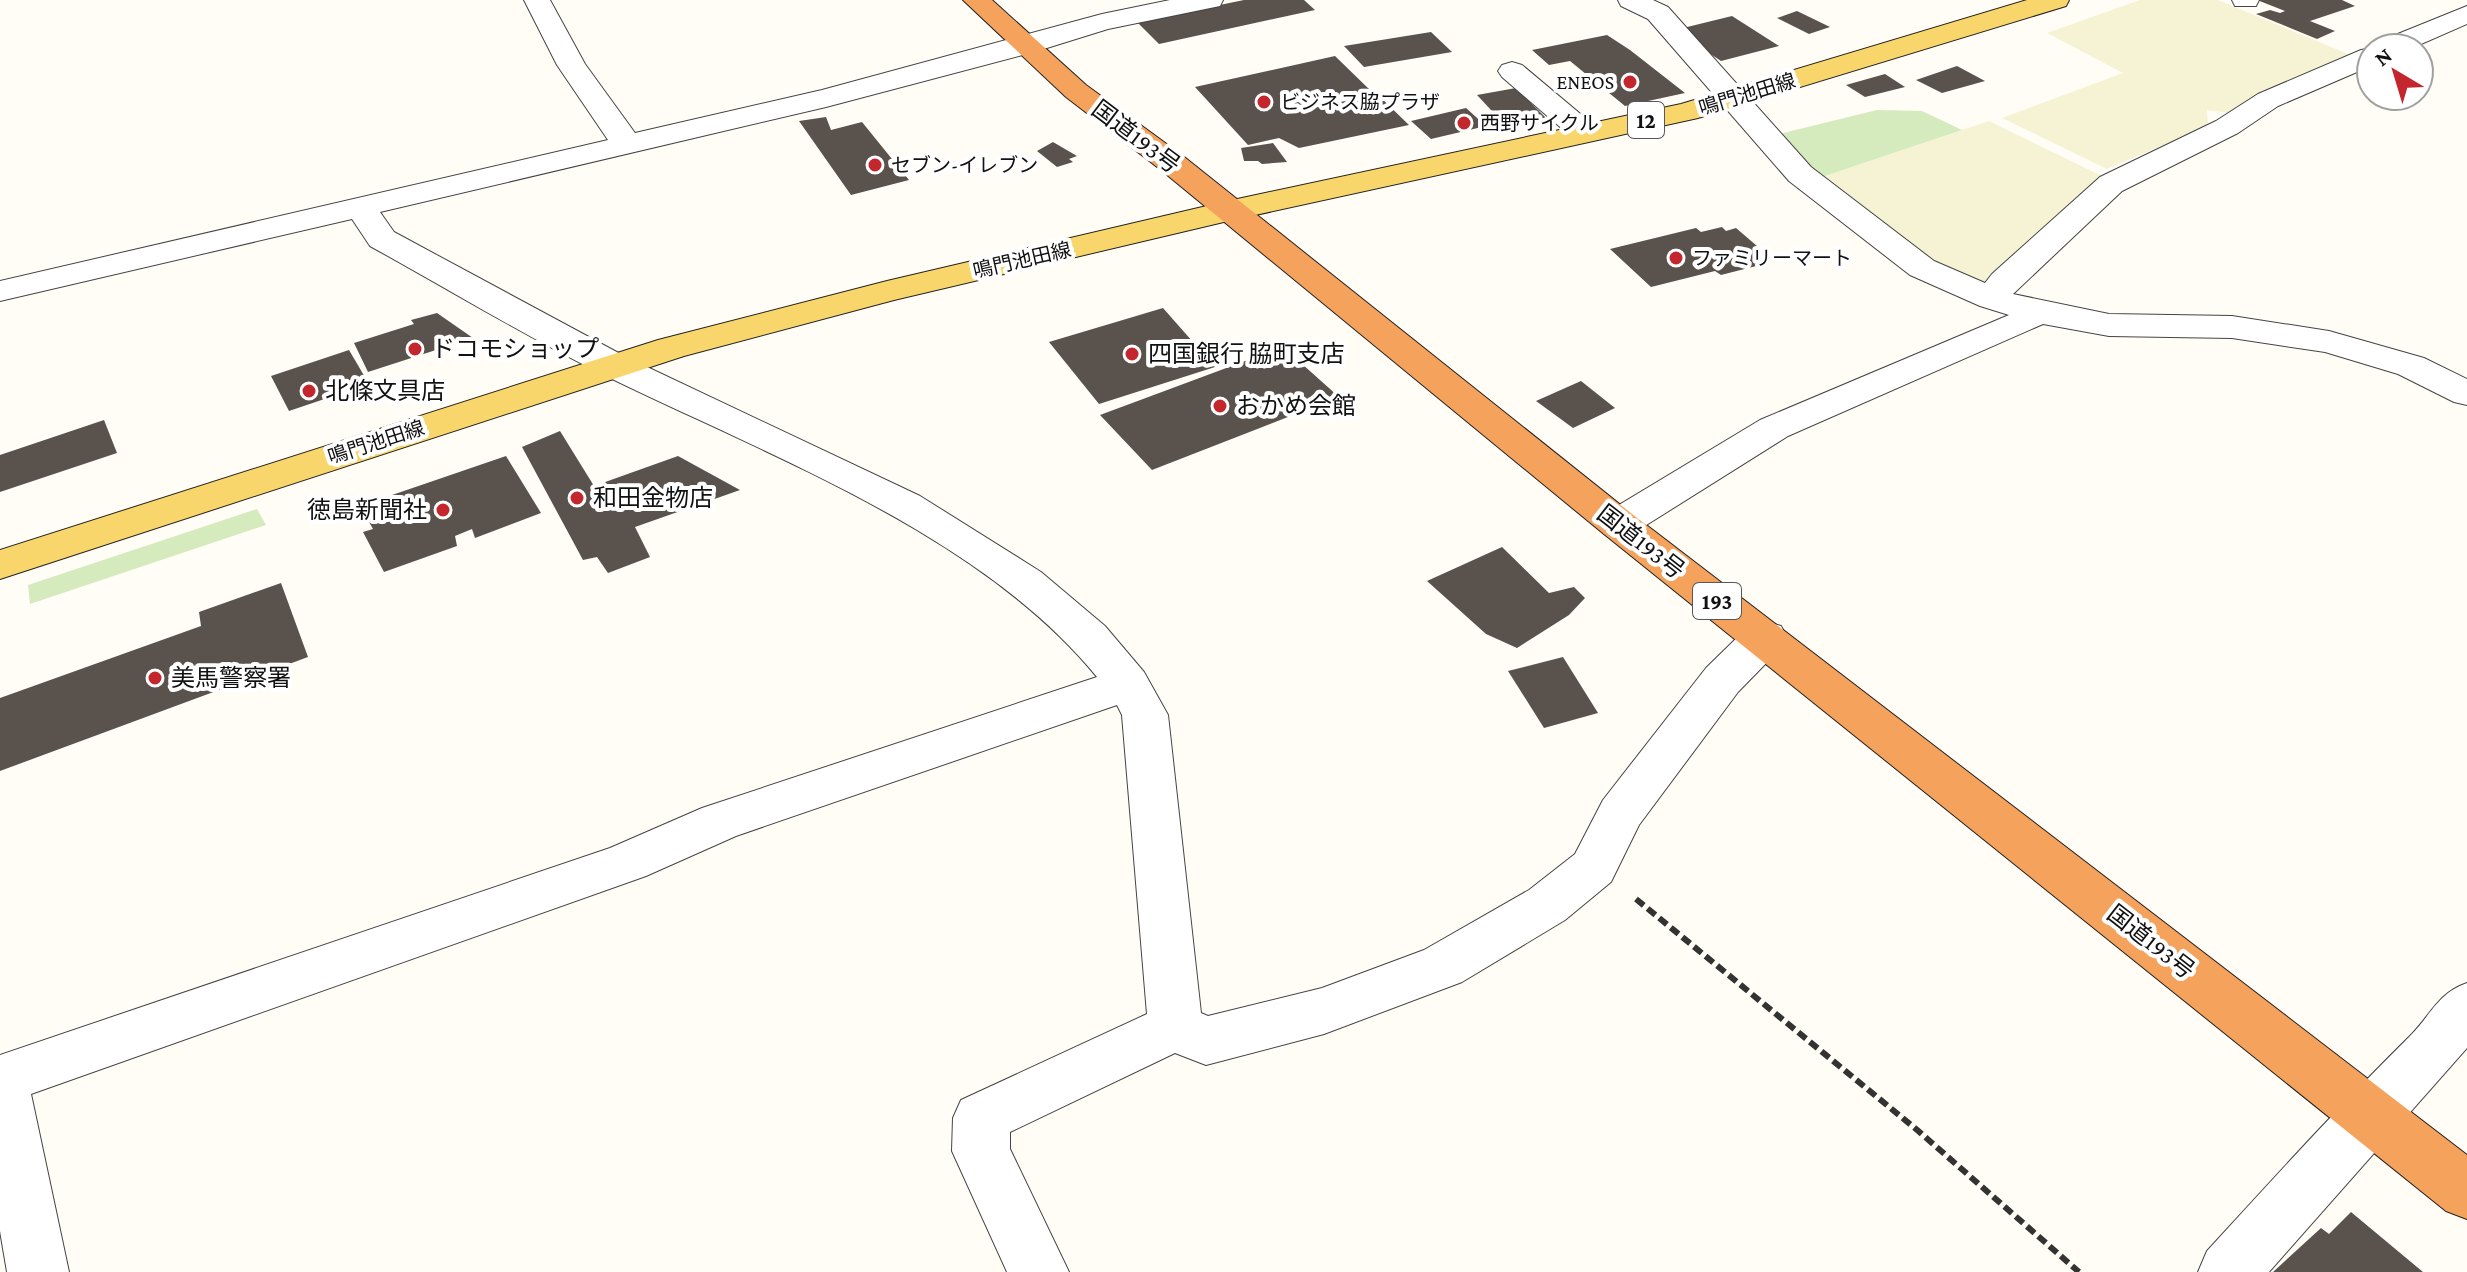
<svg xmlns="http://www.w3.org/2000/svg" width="2467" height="1272" viewBox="0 0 2467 1272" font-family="'Crimson Pro','Noto Sans JP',serif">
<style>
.farmland{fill:#f6f3d4}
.green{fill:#d5ebbd}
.building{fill:#5a524d}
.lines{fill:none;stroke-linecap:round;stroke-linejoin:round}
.minor-casing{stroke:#444;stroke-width:2}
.major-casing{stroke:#222;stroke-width:2}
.highway-casing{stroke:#222;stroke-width:2}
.path{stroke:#333;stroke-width:6;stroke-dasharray:10 5;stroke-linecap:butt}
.minor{fill:#fff;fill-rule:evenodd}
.major{fill:#f9d66b;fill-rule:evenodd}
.highway{fill:#f5a25d;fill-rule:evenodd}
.poi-dot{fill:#c4262e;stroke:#fff;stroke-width:3}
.labels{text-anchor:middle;stroke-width:8;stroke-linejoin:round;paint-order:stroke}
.far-poi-label{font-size:20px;fill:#111;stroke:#fff;text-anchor:start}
.far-street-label{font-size:20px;fill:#111;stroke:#fff}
.shield{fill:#fff;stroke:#585858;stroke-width:2}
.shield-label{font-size:22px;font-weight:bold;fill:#111}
.street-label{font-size:24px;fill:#111;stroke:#fff}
.poi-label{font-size:24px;fill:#111;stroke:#fff;text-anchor:start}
</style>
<rect width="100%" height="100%" fill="#fffdf5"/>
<g class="farmland">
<polygon points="2140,0 2218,0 2353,56 2258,96 2228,113 2207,110 2208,126 2107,169 2002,118 2123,73 2047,33"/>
<polygon points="1989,121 2104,177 1985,289 1930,265 1819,178"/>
</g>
<g class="green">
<polygon points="1877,110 1922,111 1962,130 1819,178 1775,135"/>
<polygon points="257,509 266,525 30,604 28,585"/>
</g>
<g class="building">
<polygon points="1244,0 1304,0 1315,10 1159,44 1137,22"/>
<polygon points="2257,0 2342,0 2355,6 2310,21 2335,31 2317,39 2256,14 2270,10 2280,13 2285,11"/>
<polygon points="1797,11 1830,27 1809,34 1777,18"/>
<polygon points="1732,16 1779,46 1721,61 1675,30"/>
<polygon points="1431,32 1452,52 1364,67 1344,46"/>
<polygon points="1607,35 1630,50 1685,93 1625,106 1570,61 1549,65 1532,50"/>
<polygon points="1335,56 1371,91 1283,110 1286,114 1377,94 1409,125 1299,148 1279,138 1248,145 1195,87"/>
<polygon points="1957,66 1985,81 1942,93 1916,80"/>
<polygon points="1885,74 1905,87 1865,97 1846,85"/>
<polygon points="1516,88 1546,118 1505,125 1477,95"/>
<polygon points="1466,108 1486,126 1431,139 1411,121"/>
<polygon points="826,117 831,130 862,122 909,180 851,195 799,121"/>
<polygon points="1053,142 1077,156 1069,159 1073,162 1057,167 1037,151"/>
<polygon points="1273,143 1287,162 1262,164 1258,161 1244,161 1241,148"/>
<polygon points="1722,227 1726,231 1736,228 1771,258 1760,261 1764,264 1721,275 1715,271 1651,287 1610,249 1696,228 1701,232"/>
<polygon points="1163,308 1215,367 1099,404 1049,342"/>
<polygon points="437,313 473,338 368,372 354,343 414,324 411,320"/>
<polygon points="1283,347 1339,397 1152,470 1100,415"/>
<polygon points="349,350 369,384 289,411 271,376"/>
<polygon points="1581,381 1615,408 1573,428 1536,401"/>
<polygon points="104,420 117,453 0,492 0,455"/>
<polygon points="560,431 594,486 678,456 740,490 635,527 650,557 608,573 597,557 583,560 522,447"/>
<polygon points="506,456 541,513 475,538 472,529 455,536 457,546 384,572 363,532 373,529 360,506"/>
<polygon points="1502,547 1549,593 1574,587 1585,598 1569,615 1517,648 1486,634 1427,581"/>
<polygon points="281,583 308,657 0,771 0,698 201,626 199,612"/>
<polygon points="1563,657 1598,713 1544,728 1508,671"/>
<polygon points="2351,1212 2423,1272 2273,1272 2321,1228 2329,1234"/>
</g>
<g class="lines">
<defs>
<g id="minor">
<path d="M524,0H550L585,64L635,133L822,90L1102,14L1170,0H1223L1220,6L1108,29L1034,52L826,107L380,212L394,232L626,357L920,496L1041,572L1105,626L1144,672L1168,715L1201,1013L1208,1016L1322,988L1424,950L1529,890L1575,854L1603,800L1706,668L1749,626L1765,621L1781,626L1787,637L1781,648L1738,692L1639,825L1611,882L1565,920L1462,982L1324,1034L1206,1065L1175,1053L1010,1132V1149L1069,1272H1007L952,1151L953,1118L961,1100L1147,1014L1122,715L1117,705L736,836L646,876L31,1094L69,1272H7L0,1231V1055L610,848L702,808L1097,677C981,534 767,455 604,375C525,336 448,289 370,246L352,219L0,301V281L608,140L557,65Z"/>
<polygon points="1618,0 1653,0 1668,7 1811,167 1934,261 1985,283 1992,274 2100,177 2216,121 2258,94 2361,50 2373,48 2371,66 2278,106 2238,133 2122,191 2013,294 2109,314 2232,316 2329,331 2424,358 2467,379 2467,405 2454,402 2398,374 2325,352 2232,338 2109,336 2043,324 1788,436 1632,534 1618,538 1604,534 1598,524 1604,514 1760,420 2009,315 1980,306 1910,275 1789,181 1648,19 1621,6"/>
<polygon points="2232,0 2259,0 2256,6 2235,6"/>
<polygon points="2467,6 2467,24 2412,48 2374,48 2378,42"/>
<polygon points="1512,62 1522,65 1596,127 1600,133 1596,139 1585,142 1574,139 1502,77 1498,71 1502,65"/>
<path d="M2467,983V1048L2269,1272H2198L2207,1251C2274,1178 2340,1105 2410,1036C2431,1015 2438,993 2467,983Z"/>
</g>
<polygon id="major" points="2027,0 2069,0 2066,6 1698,118 1228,221 894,300 684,356 0,579 0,550 658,340 887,281 1228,201 1681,104"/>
<polygon id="highway" points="963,0 992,0 1086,85 1183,156 1632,514 2467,1155 2467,1219 2446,1211 1604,534 1161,170 1066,97"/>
</defs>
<use href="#minor" class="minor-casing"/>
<use href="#major" class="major-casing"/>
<use href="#highway" class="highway-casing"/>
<polyline class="path" points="1636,899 1916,1129 2079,1272"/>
<use href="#minor" class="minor"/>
<use href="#major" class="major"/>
<use href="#highway" class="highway"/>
</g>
<g class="poi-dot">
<circle cx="1630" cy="82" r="8"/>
<circle cx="1264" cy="102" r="8"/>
<circle cx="1464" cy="123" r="8"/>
<circle cx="875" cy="165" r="8"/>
<circle cx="1676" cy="258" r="8"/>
<circle cx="415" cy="349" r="8"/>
<circle cx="1132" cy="354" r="8"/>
<circle cx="309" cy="391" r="8"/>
<circle cx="1220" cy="406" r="8"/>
<circle cx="577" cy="498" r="8"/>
<circle cx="443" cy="510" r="8"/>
<circle cx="155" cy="678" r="8"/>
</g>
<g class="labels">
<g class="far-poi-label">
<text x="1614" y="89" text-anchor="end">ENEOS</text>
<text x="1280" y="109">ビジネス脇プラザ</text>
<text x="1480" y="130">西野サイクル</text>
<text x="891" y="172">セブン-イレブン</text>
<text x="1692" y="265">ファミリーマート</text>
</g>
<g class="far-street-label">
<text transform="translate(1747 94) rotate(-17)" y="7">鳴門池田線</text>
<text transform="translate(1022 260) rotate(-13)" y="7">鳴門池田線</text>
<text transform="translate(376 442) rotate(-18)" y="7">鳴門池田線</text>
</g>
<g class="shield">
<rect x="1628" y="102" width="36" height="36" rx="6"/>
<rect x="1693" y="583" width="48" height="36" rx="6"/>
</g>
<g class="shield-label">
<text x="1646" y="128">12</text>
<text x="1717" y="609">193</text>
</g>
<g class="street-label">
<text transform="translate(1136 137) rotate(37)" y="8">国道193号</text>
<text transform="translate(1641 542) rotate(38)" y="8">国道193号</text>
<text transform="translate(2151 942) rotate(38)" y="8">国道193号</text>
</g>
<g class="poi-label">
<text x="431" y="357">ドコモショップ</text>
<text x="1148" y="362">四国銀行 脇町支店</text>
<text x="325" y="399">北條文具店</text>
<text x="1236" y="414">おかめ会館</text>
<text x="593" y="506">和田金物店</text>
<text x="427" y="518" text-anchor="end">徳島新聞社</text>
<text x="171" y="686">美馬警察署</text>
</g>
</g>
<g transform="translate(2395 72) rotate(322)"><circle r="38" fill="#ffffff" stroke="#a0a0a0" stroke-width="2"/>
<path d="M0-6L14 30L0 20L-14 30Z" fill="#c4262e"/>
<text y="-12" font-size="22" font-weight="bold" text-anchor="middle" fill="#111111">N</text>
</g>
</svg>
